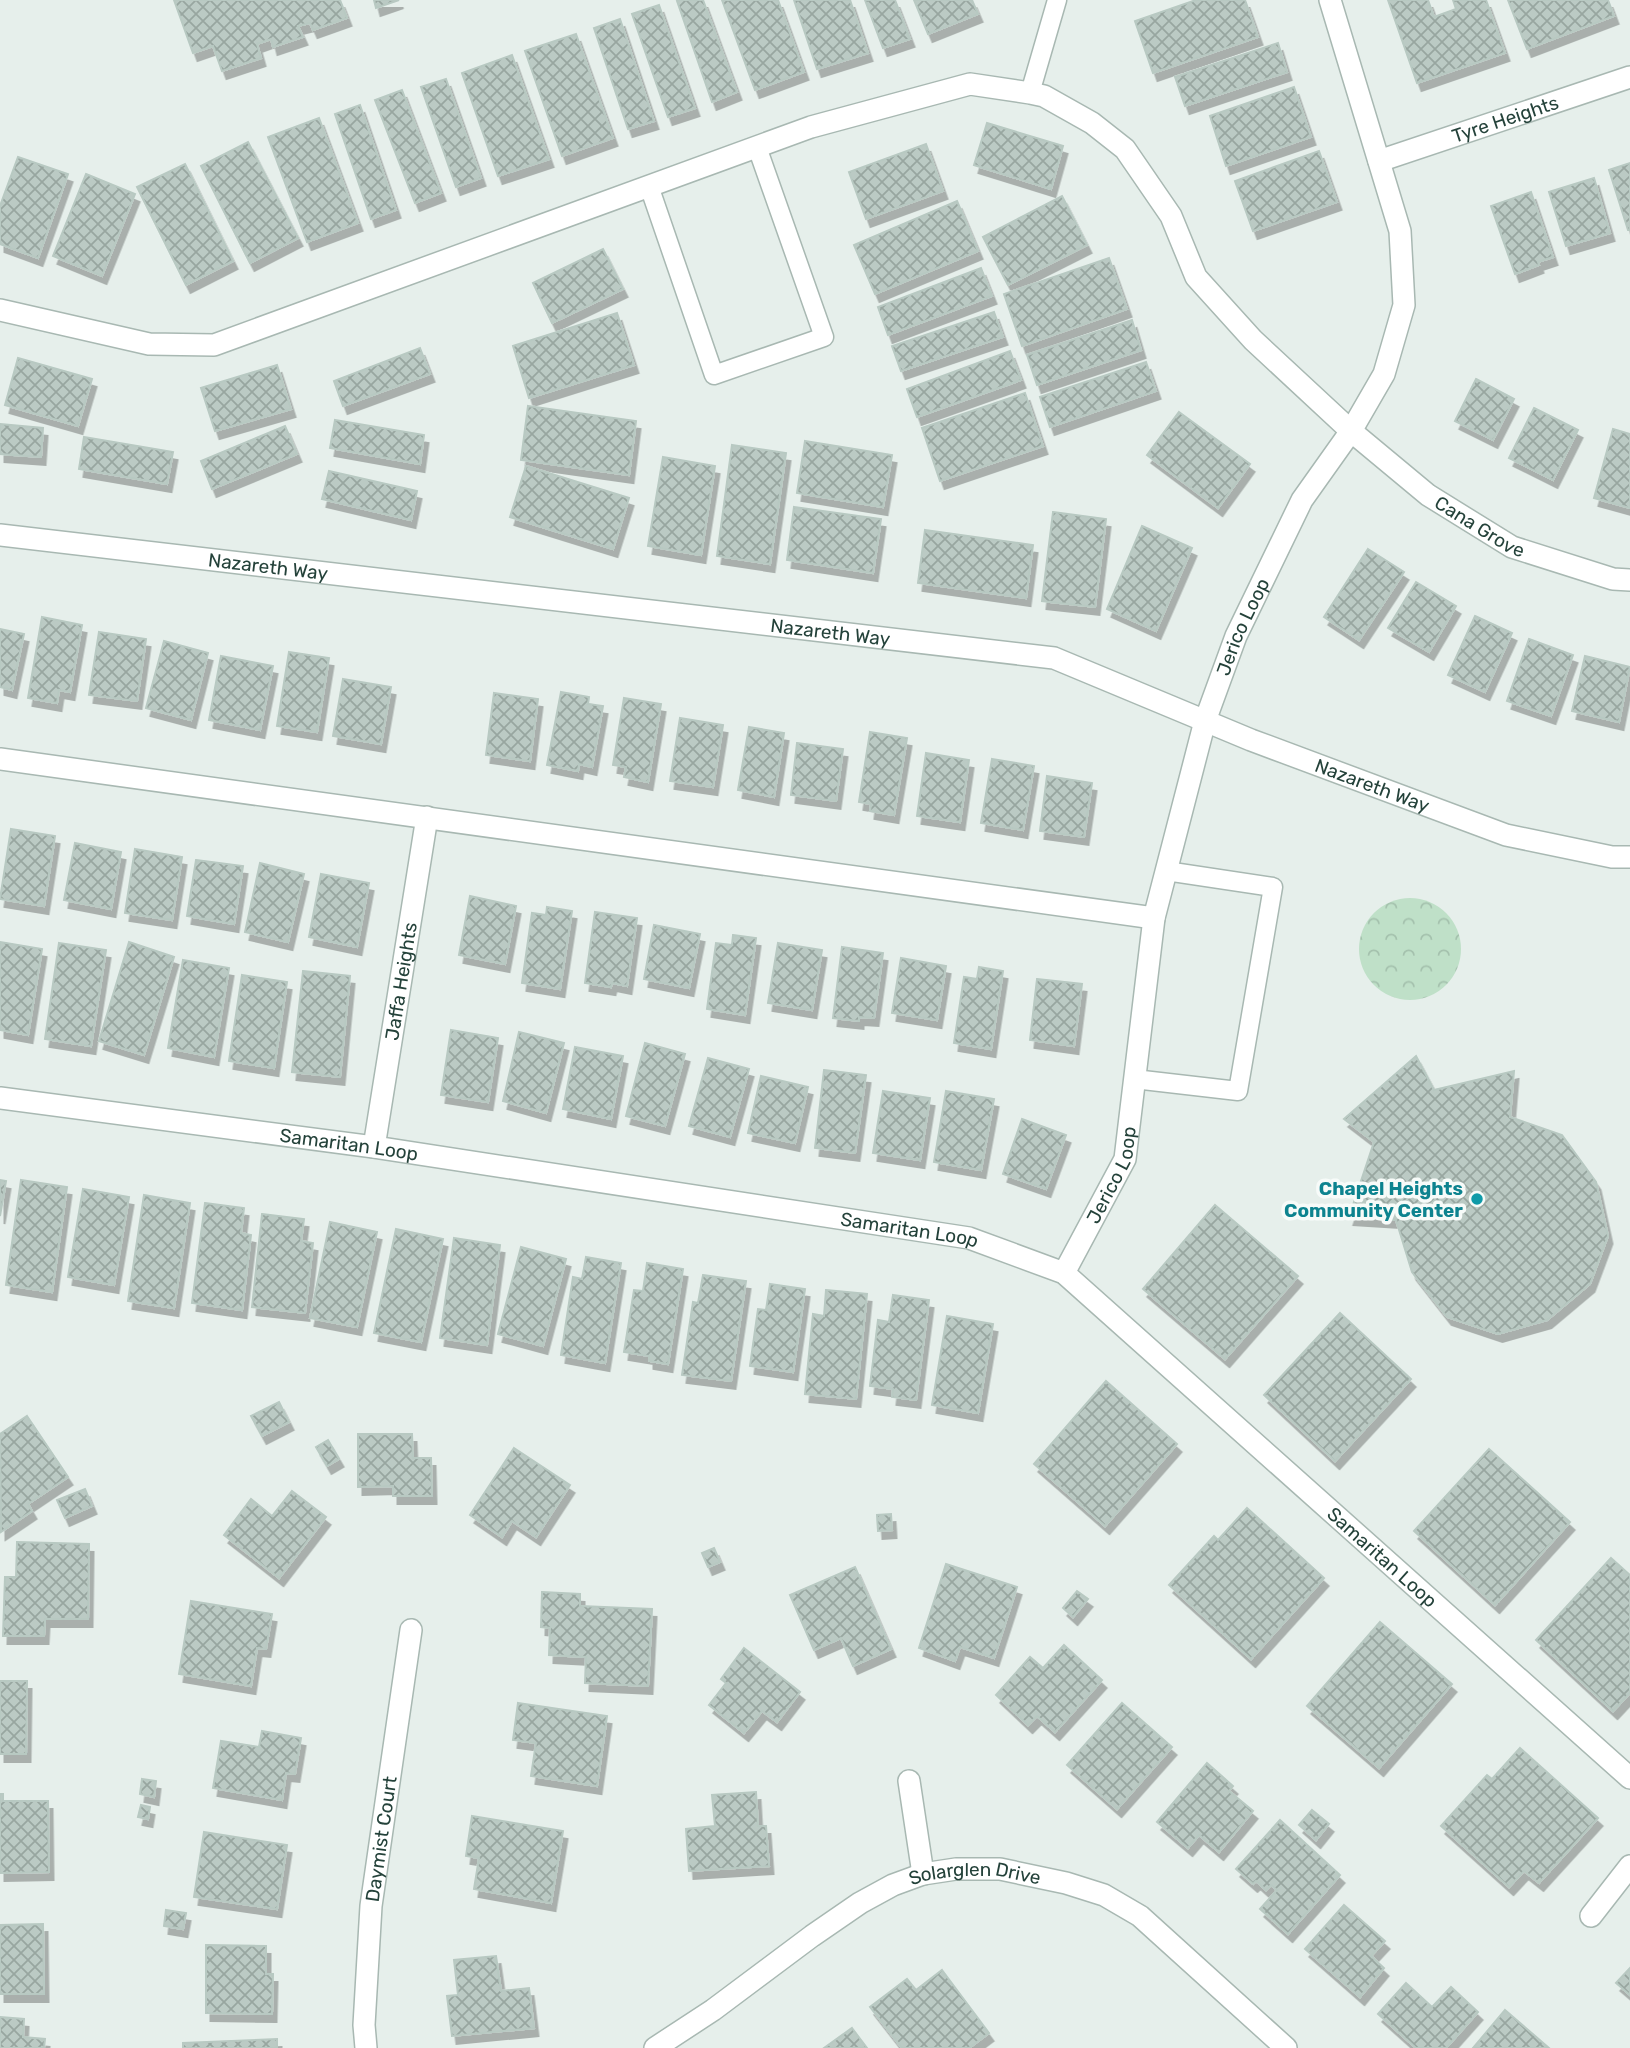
<svg xmlns="http://www.w3.org/2000/svg" width="1630" height="2048" viewBox="0 0 1630 2048" font-family="Rubik,sans-serif">
<style>
.park{fill:url(#park-crowns)}
.building{fill:url(#building-cross-hatch);stroke:#b8c9c2;stroke-width:2;filter:url(#shadow)}
.lines{fill:none;stroke-linecap:round;stroke-linejoin:round}
.lane-casing{stroke:#a8b8b2;stroke-width:21}
.street-casing{stroke:#a8b8b2;stroke-width:24}
.lane{stroke:#fff;stroke-width:18}
.street{stroke:#fff;stroke-width:21}
.culture-dot{fill:#0f9aa8;stroke:#f7fbf9;stroke-width:2.5}
.labels{text-anchor:middle;stroke-width:7;stroke-linejoin:round;paint-order:stroke}
.street-label{font-size:19px;fill:#24423a;stroke:#f7fbf9}
.culture-label{font-size:19px;font-weight:bold;fill:#0d838f;stroke:#f7fbf9;text-anchor:end}
</style>
<defs>
<pattern id="park-crowns" width="20" height="18" patternUnits="userSpaceOnUse" patternTransform="scale(1.75)"><rect width="20" height="18" fill="#bfe0c8"/><path d="M2 6a3 3 0 1 1 6 0M12 15a3 3 0 1 1 6 0" fill="none" stroke="#a4c1ad"/></pattern>
<pattern id="building-cross-hatch" width="8" height="8" patternUnits="userSpaceOnUse" patternTransform="scale(1.75)"><rect width="8" height="8" fill="#bbcac4"/><path d="M0 0l8 8M0 8l8-8" fill="none" stroke="#98a6a0"/></pattern>
<filter id="shadow"><feDropShadow dx="4.5" dy="8" stdDeviation="0" flood-color="#0004"/></filter>
</defs>
<rect width="100%" height="100%" fill="#e6efeb"/>
<circle class="park" cx="1410" cy="949" r="51"/>
<g class="building">
<polygon points="174,0 340,0 347,18 313,30 310,23 298,26 303,37 273,47 271,39 257,44 261,58 222,71 213,46 193,53"/>
<polygon points="374,0 399,0 376,8"/>
<polygon points="680,0 703,0 737,92 712,102 677,1"/>
<polygon points="722,0 778,0 804,72 755,90"/>
<polygon points="794,0 850,0 868,53 817,69"/>
<polygon points="865,0 895,0 910,39 883,48"/>
<polygon points="914,0 972,0 978,14 928,34"/>
<polygon points="1196,0 1245,0 1258,37 1153,73 1135,21"/>
<polygon points="1388,0 1428,0 1434,17 1456,9 1453,0 1486,0 1505,53 1417,83"/>
<polygon points="1508,0 1608,0 1614,16 1527,49"/>
<polygon points="659,5 695,108 668,117 632,14"/>
<polygon points="620,19 654,121 628,129 594,28"/>
<polygon points="576,34 613,138 562,156 525,51"/>
<polygon points="1278,43 1287,72 1185,106 1175,77"/>
<polygon points="512,55 549,159 498,176 462,73"/>
<polygon points="446,79 481,178 456,187 421,87"/>
<polygon points="1294,87 1311,137 1226,166 1210,116"/>
<polygon points="402,90 441,193 415,203 375,100"/>
<polygon points="360,105 396,210 371,219 335,114"/>
<polygon points="319,118 358,223 307,242 268,137"/>
<polygon points="987,123 1063,146 1051,189 974,165"/>
<polygon points="248,142 298,238 250,263 201,166"/>
<polygon points="926,144 943,191 866,219 849,172"/>
<polygon points="1319,151 1337,202 1253,231 1235,181"/>
<polygon points="18,157 68,174 38,258 0,244 0,206"/>
<polygon points="1630,163 1630,230 1628,230 1609,170"/>
<polygon points="185,164 233,261 186,285 137,187"/>
<polygon points="86,174 135,194 102,276 53,256"/>
<polygon points="1594,178 1610,233 1566,246 1549,192"/>
<polygon points="1531,192 1553,257 1538,262 1539,265 1515,274 1491,206"/>
<polygon points="1062,196 1087,245 1008,285 983,237"/>
<polygon points="957,201 978,251 875,294 854,245"/>
<polygon points="603,249 623,289 552,323 533,283"/>
<polygon points="1109,258 1127,309 1022,346 1004,294"/>
<polygon points="981,268 992,296 888,335 878,307"/>
<polygon points="994,312 1003,337 901,371 892,346"/>
<polygon points="617,313 634,365 529,398 513,346"/>
<polygon points="1132,320 1141,350 1037,385 1027,355"/>
<polygon points="420,348 430,374 343,406 334,381"/>
<polygon points="1010,351 1021,380 917,417 907,389"/>
<polygon points="18,358 92,379 78,426 5,405"/>
<polygon points="1146,362 1156,391 1050,427 1040,397"/>
<polygon points="277,365 291,409 215,431 201,388"/>
<polygon points="1476,379 1514,399 1493,440 1455,421"/>
<polygon points="1025,393 1043,446 940,481 922,428"/>
<polygon points="528,406 636,421 629,475 521,460"/>
<polygon points="1534,408 1578,430 1553,480 1509,458"/>
<polygon points="1179,412 1250,464 1218,508 1147,455"/>
<polygon points="335,420 424,435 420,464 330,448"/>
<polygon points="0,424 43,428 41,457 0,454"/>
<polygon points="285,426 297,454 212,489 201,461"/>
<polygon points="1613,429 1630,434 1630,508 1594,498"/>
<polygon points="84,437 173,452 167,484 79,469"/>
<polygon points="805,441 892,455 883,507 797,493"/>
<polygon points="732,445 786,453 770,564 717,556"/>
<polygon points="663,457 715,466 701,555 648,546"/>
<polygon points="526,466 629,498 613,549 510,517"/>
<polygon points="329,471 417,491 411,520 322,499"/>
<polygon points="794,507 881,519 873,573 787,560"/>
<polygon points="1053,512 1106,519 1095,607 1042,601"/>
<polygon points="1142,526 1192,548 1156,631 1107,609"/>
<polygon points="925,530 1033,545 1026,598 918,583"/>
<polygon points="1368,549 1404,572 1359,640 1324,617"/>
<polygon points="1416,582 1456,606 1429,652 1388,628"/>
<polygon points="1475,616 1512,633 1485,692 1448,675"/>
<polygon points="42,617 82,625 70,692 59,690 57,703 28,698"/>
<polygon points="0,629 24,634 12,690 0,687"/>
<polygon points="99,632 146,639 137,701 89,695"/>
<polygon points="1529,639 1573,655 1551,716 1507,701"/>
<polygon points="164,641 208,653 191,720 146,708"/>
<polygon points="289,652 329,658 317,732 277,726"/>
<polygon points="221,656 273,666 260,730 209,720"/>
<polygon points="1585,656 1630,667 1619,722 1572,711"/>
<polygon points="343,679 391,687 381,744 333,736"/>
<polygon points="561,692 589,697 588,704 603,706 592,767 579,764 578,771 547,765"/>
<polygon points="494,693 538,699 530,761 486,755"/>
<polygon points="624,698 661,704 648,782 624,777 626,767 613,765"/>
<polygon points="680,718 723,725 713,787 670,781"/>
<polygon points="749,727 784,733 774,797 738,790"/>
<polygon points="870,732 907,738 894,815 870,811 871,804 859,802"/>
<polygon points="797,743 843,749 836,801 791,795"/>
<polygon points="926,753 969,760 960,822 917,816"/>
<polygon points="992,759 1034,766 1023,830 981,823"/>
<polygon points="1047,776 1092,783 1084,837 1040,831"/>
<polygon points="11,829 55,836 44,906 0,899"/>
<polygon points="75,843 121,852 111,909 64,900"/>
<polygon points="135,849 182,857 172,920 125,913"/>
<polygon points="196,860 243,866 234,924 187,916"/>
<polygon points="260,863 304,874 288,942 245,932"/>
<polygon points="321,874 369,883 357,947 309,937"/>
<polygon points="470,896 516,906 505,964 459,955"/>
<polygon points="547,907 572,911 560,989 522,983 532,913 546,915"/>
<polygon points="595,912 637,918 627,986 612,983 611,987 585,983"/>
<polygon points="654,925 700,934 689,988 644,979"/>
<polygon points="733,935 756,938 745,1015 707,1009 716,943 732,945"/>
<polygon points="0,942 42,949 28,1035 0,1030"/>
<polygon points="129,942 174,957 144,1055 99,1041"/>
<polygon points="59,943 106,950 91,1046 45,1039"/>
<polygon points="778,943 822,950 812,1010 768,1003"/>
<polygon points="842,947 883,953 874,1018 859,1017 859,1021 833,1018"/>
<polygon points="901,958 946,966 937,1020 892,1013"/>
<polygon points="183,960 229,968 214,1057 168,1048"/>
<polygon points="979,967 1003,971 991,1049 954,1043 964,977 977,979"/>
<polygon points="303,971 350,976 340,1077 292,1072"/>
<polygon points="242,975 287,982 274,1068 229,1061"/>
<polygon points="1037,979 1082,984 1074,1046 1030,1040"/>
<polygon points="451,1030 498,1038 488,1102 441,1095"/>
<polygon points="519,1032 564,1043 546,1113 503,1101"/>
<polygon points="645,1043 685,1054 665,1126 626,1116"/>
<polygon points="575,1047 623,1056 611,1119 563,1109"/>
<polygon points="1416,1056 1434,1090 1514,1071 1510,1117 1562,1135 1596,1182 1608,1236 1590,1284 1547,1320 1498,1334 1447,1317 1412,1272 1396,1220 1349,1217 1374,1142 1344,1119"/>
<polygon points="708,1058 749,1069 730,1137 689,1126"/>
<polygon points="824,1070 866,1075 855,1153 815,1148"/>
<polygon points="761,1076 808,1087 795,1143 748,1133"/>
<polygon points="883,1091 930,1098 920,1160 873,1153"/>
<polygon points="946,1091 994,1099 981,1170 934,1162"/>
<polygon points="1022,1119 1066,1135 1046,1189 1003,1174"/>
<polygon points="0,1180 6,1181 0,1216"/>
<polygon points="21,1180 67,1187 52,1292 6,1285"/>
<polygon points="83,1189 129,1197 114,1285 68,1277"/>
<polygon points="144,1195 190,1203 174,1308 128,1301"/>
<polygon points="205,1203 244,1208 241,1233 251,1235 242,1310 192,1303"/>
<polygon points="1215,1205 1298,1276 1225,1359 1143,1289"/>
<polygon points="262,1214 304,1219 301,1241 313,1243 305,1313 252,1307"/>
<polygon points="330,1222 377,1232 357,1327 310,1318"/>
<polygon points="396,1229 443,1239 421,1342 374,1333"/>
<polygon points="454,1238 500,1245 487,1345 440,1338"/>
<polygon points="521,1247 566,1259 543,1346 498,1334"/>
<polygon points="586,1257 621,1263 605,1363 561,1355 573,1277 582,1279"/>
<polygon points="647,1263 683,1269 668,1364 649,1361 649,1356 624,1352 634,1290 643,1291"/>
<polygon points="703,1275 746,1281 731,1381 682,1375 693,1302 698,1303"/>
<polygon points="770,1284 805,1289 793,1372 750,1366 758,1309 766,1310"/>
<polygon points="826,1290 867,1294 856,1399 805,1394 813,1314 824,1316"/>
<polygon points="893,1295 929,1300 916,1400 892,1397 893,1389 870,1386 878,1320 889,1322"/>
<polygon points="1340,1313 1411,1379 1335,1461 1264,1395"/>
<polygon points="947,1316 993,1324 978,1413 932,1405"/>
<polygon points="1106,1381 1177,1444 1105,1526 1034,1464"/>
<polygon points="279,1402 289,1422 262,1436 251,1416"/>
<polygon points="27,1416 68,1477 28,1504 32,1511 1,1532 0,1434"/>
<polygon points="358,1434 412,1434 413,1458 431,1458 432,1496 393,1496 393,1486 358,1487"/>
<polygon points="328,1440 339,1459 327,1466 316,1447"/>
<polygon points="514,1448 570,1485 536,1537 512,1521 502,1537 470,1515"/>
<polygon points="1489,1449 1570,1522 1495,1605 1414,1531"/>
<polygon points="85,1489 92,1506 65,1518 57,1500"/>
<polygon points="292,1491 326,1517 279,1578 224,1535 251,1499 272,1516"/>
<polygon points="1247,1508 1324,1578 1251,1659 1169,1585 1214,1536 1218,1540"/>
<polygon points="891,1514 892,1530 878,1531 877,1515"/>
<polygon points="17,1542 89,1544 88,1619 45,1619 44,1636 3,1636 5,1577 16,1577"/>
<polygon points="714,1548 720,1562 708,1567 702,1553"/>
<polygon points="1611,1558 1630,1575 1630,1693 1613,1711 1536,1640"/>
<polygon points="946,1564 1017,1587 994,1658 960,1647 955,1661 919,1648"/>
<polygon points="855,1567 891,1649 853,1666 841,1638 814,1650 790,1595"/>
<polygon points="1077,1591 1088,1599 1073,1617 1063,1608"/>
<polygon points="542,1592 580,1594 580,1606 652,1609 648,1686 585,1683 586,1657 549,1655 550,1628 541,1627"/>
<polygon points="191,1601 272,1614 266,1649 257,1648 251,1686 179,1674"/>
<polygon points="1380,1622 1452,1684 1379,1768 1307,1706"/>
<polygon points="1064,1645 1102,1680 1055,1732 1037,1716 1028,1725 996,1695 1030,1657 1043,1668"/>
<polygon points="744,1648 800,1692 777,1722 762,1711 744,1733 709,1705 726,1683 721,1679"/>
<polygon points="0,1681 27,1681 26,1754 0,1754"/>
<polygon points="518,1703 607,1716 597,1786 531,1776 536,1743 513,1740"/>
<polygon points="1122,1703 1172,1747 1117,1809 1067,1765"/>
<polygon points="262,1731 301,1738 295,1774 286,1773 282,1800 213,1788 221,1741 259,1747"/>
<polygon points="1520,1748 1598,1818 1539,1883 1524,1871 1509,1887 1441,1826 1487,1775 1492,1779"/>
<polygon points="1207,1763 1233,1786 1229,1791 1253,1811 1219,1852 1199,1835 1188,1848 1157,1822"/>
<polygon points="142,1779 156,1781 154,1797 140,1794"/>
<polygon points="756,1792 758,1826 766,1826 769,1866 689,1871 686,1829 715,1826 712,1795"/>
<polygon points="0,1794 3,1794 3,1801 48,1801 49,1872 0,1873"/>
<polygon points="141,1805 150,1807 148,1819 138,1817"/>
<polygon points="1312,1810 1329,1824 1316,1840 1299,1825"/>
<polygon points="472,1816 563,1831 551,1903 474,1889 479,1858 466,1856"/>
<polygon points="1280,1820 1340,1875 1288,1934 1260,1909 1277,1890 1271,1885 1266,1890 1256,1881 1253,1884 1236,1869"/>
<polygon points="204,1832 287,1845 277,1909 194,1897"/>
<polygon points="1344,1905 1385,1941 1371,1956 1384,1968 1360,1997 1305,1949"/>
<polygon points="166,1910 186,1913 183,1929 164,1926"/>
<polygon points="43,1924 44,1994 0,1994 0,1925"/>
<polygon points="206,1945 266,1946 266,1974 273,1974 272,2014 206,2013"/>
<polygon points="496,1956 501,1991 529,1988 534,2028 452,2036 447,1996 458,1995 454,1960"/>
<polygon points="1630,1968 1630,1995 1616,1983"/>
<polygon points="942,1970 989,2033 969,2048 902,2048 870,2007 907,1979 916,1990"/>
<polygon points="1406,1983 1432,2007 1451,1987 1478,2012 1446,2048 1416,2048 1378,2014"/>
<polygon points="1505,2010 1549,2048 1473,2048"/>
<polygon points="0,2017 24,2019 23,2037 45,2039 44,2048 0,2048"/>
<polygon points="852,2028 867,2048 824,2048"/>
<polygon points="277,2039 277,2048 183,2048 183,2043"/>
</g>
<g class="lines">
<defs>
<g id="lane">
<polyline points="1030,93 1057,0"/>
<polyline points="649,186 714,375 824,337 757,147"/>
<polyline points="1134,1079 1238,1091 1273,887 1166,871"/>
</g>
<g id="street">
<path id="s1" d="M1379,161L1630,77"/>
<path id="s2" d="M0,310L149,344L214,345L811,127L970,84L1030,93L1044,96L1092,123L1125,149L1171,216L1196,277L1253,340L1351,431L1428,495L1512,547L1613,579L1630,580"/>
<path id="s3" d="M0,535L1054,658L1251,740L1506,835L1612,857H1630"/>
<polyline points="0,759 1154,918"/>
<path id="s4" d="M0,1098L374,1147L969,1238L1064,1273L1630,1778"/>
<path id="s5" d="M374,1147L427,817"/>
<path id="s6" d="M1064,1273L1125,1159L1154,918L1205,721L1236,636L1302,500L1351,431L1384,374L1404,305L1400,231L1330,0"/>
<polyline points="909,1781 923,1874"/>
<polyline points="1591,1916 1630,1866"/>
<path id="s7" d="M366,2048L364,2025L371,1906L411,1630"/>
<path id="s8" d="M655,2048L713,2010L812,1936L860,1903L893,1885L923,1874L956,1869H1000L1066,1883L1104,1895L1140,1916L1286,2048"/>
</g>
</defs>
<use href="#lane" class="lane-casing"/>
<use href="#street" class="street-casing"/>
<use href="#lane" class="lane"/>
<use href="#street" class="street"/>
</g>
<circle class="culture-dot" cx="1477" cy="1199" r="7"/>
<g class="labels">
<g class="street-label">
<text dy="7" stroke="none"><textPath href="#s1" startOffset="133">Tyre Heights</textPath></text>
<text dy="7" stroke="none"><textPath href="#s2" startOffset="1717">Cana Grove</textPath></text>
<text dy="7" stroke="none"><textPath href="#s3" startOffset="270">Nazareth Way</textPath></text>
<text dy="7" stroke="none"><textPath href="#s6" startOffset="677">Jerico Loop</textPath></text>
<text dy="7" stroke="none"><textPath href="#s3" startOffset="836">Nazareth Way</textPath></text>
<text dy="7" stroke="none"><textPath href="#s3" startOffset="1404">Nazareth Way</textPath></text>
<text dy="7" stroke="none"><textPath href="#s5" startOffset="168">Jaffa Heights</textPath></text>
<text dy="7" stroke="none"><textPath href="#s4" startOffset="352">Samaritan Loop</textPath></text>
<text dy="7" stroke="none"><textPath href="#s6" startOffset="110">Jerico Loop</textPath></text>
<text dy="7" stroke="none"><textPath href="#s4" startOffset="919">Samaritan Loop</textPath></text>
<text dy="7" stroke="none"><textPath href="#s4" startOffset="1507">Samaritan Loop</textPath></text>
<text dy="7" stroke="none"><textPath href="#s7" startOffset="210">Daymist Court</textPath></text>
<text dy="7" stroke="none"><textPath href="#s8" startOffset="373">Solarglen Drive</textPath></text>
</g>
<g class="culture-label">
<text x="1463" y="1195">Chapel Heights<tspan x="1463" dy="22">Community Center</tspan></text>
</g>
</g>
</svg>
